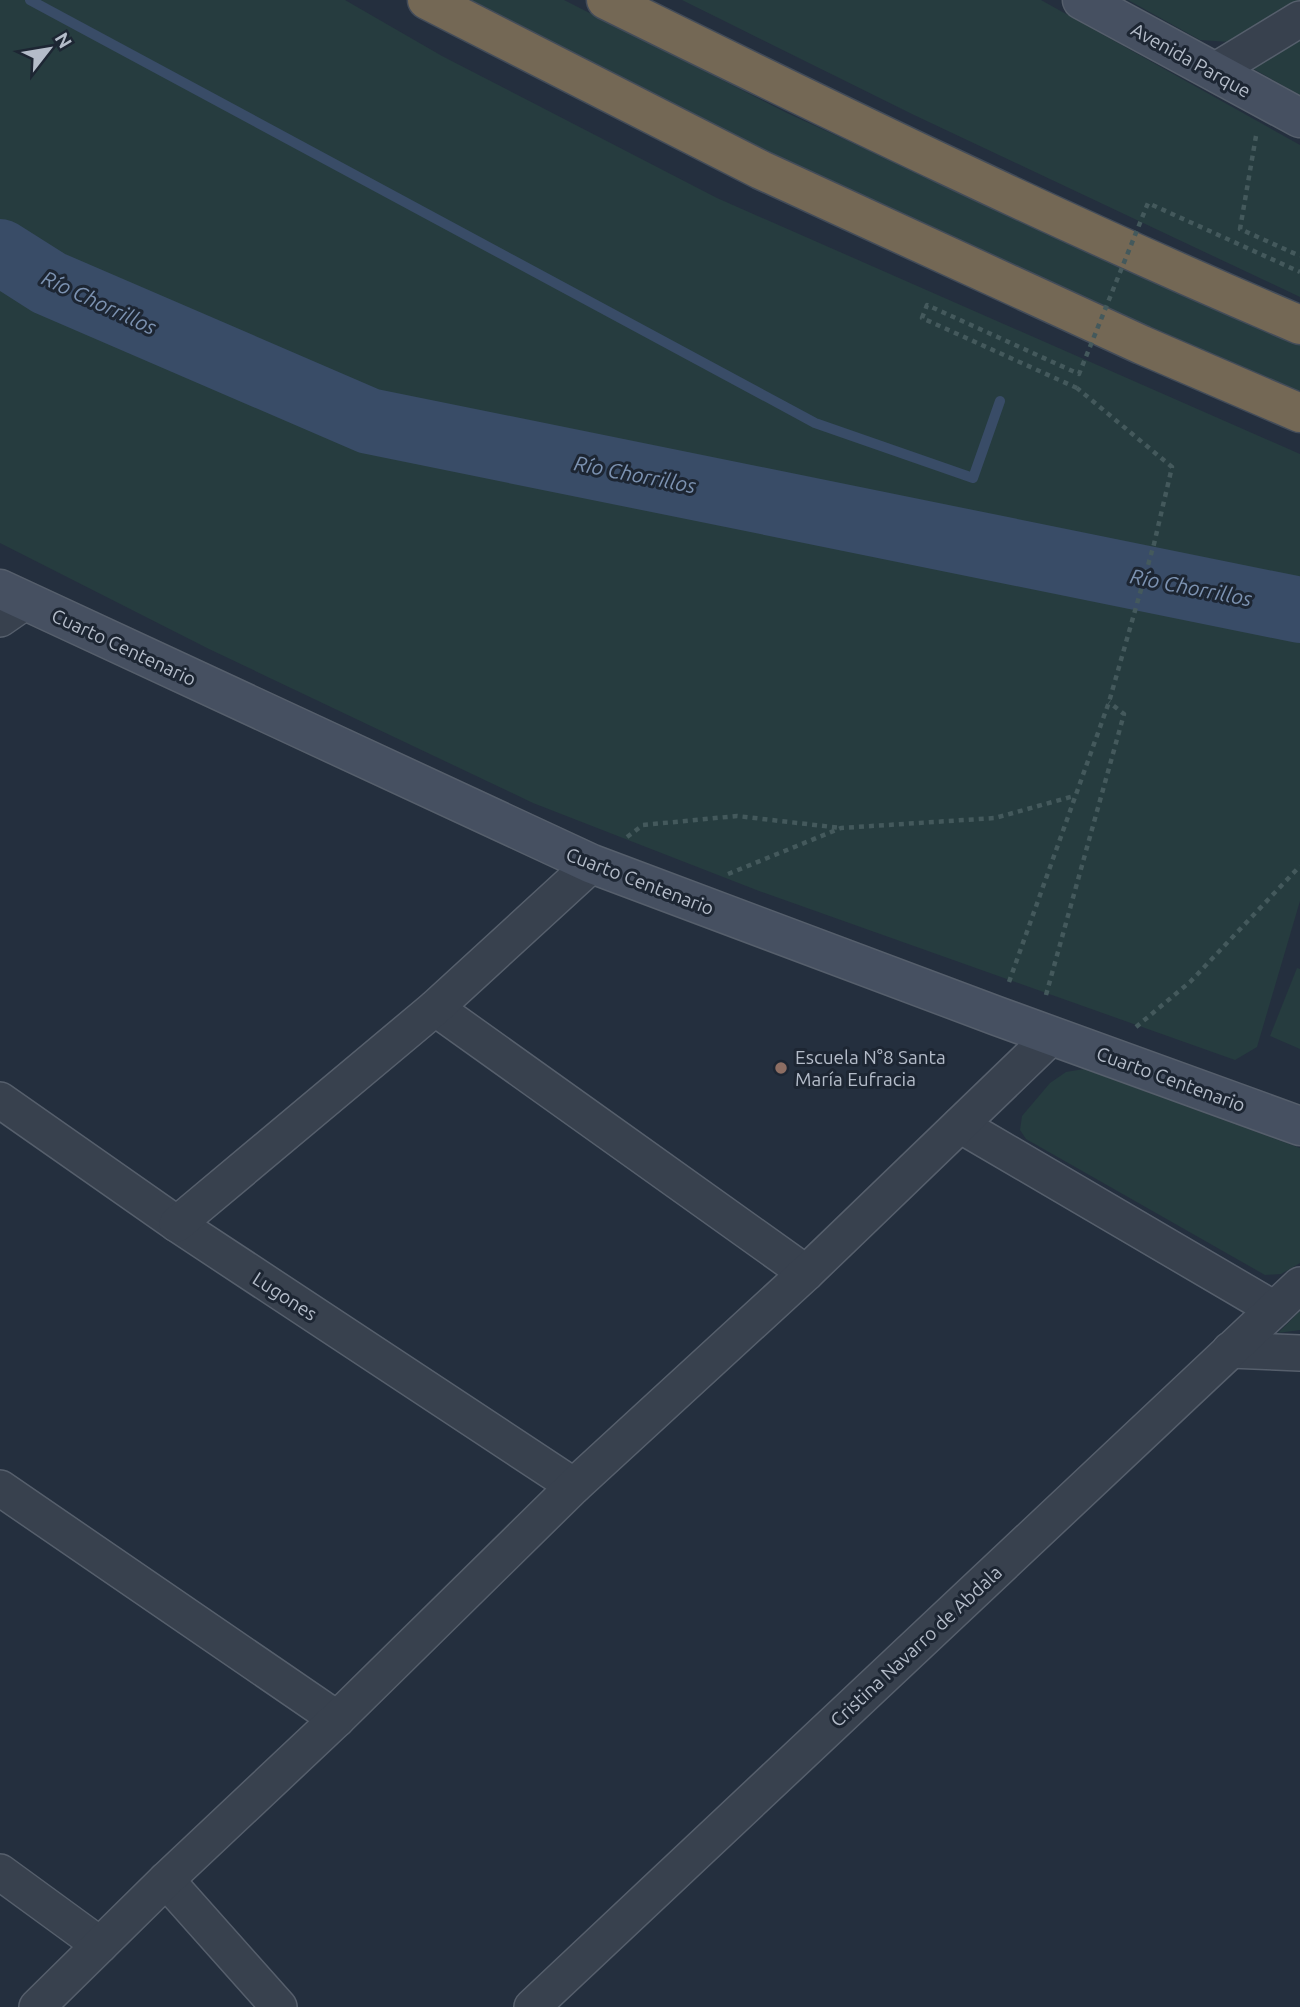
<svg xmlns="http://www.w3.org/2000/svg" width="1300" height="2007" viewBox="0 0 1300 2007" font-family="Ubuntu,sans-serif">
<style>
.green{fill:#263c3f}
.lines{fill:none;stroke-linecap:round;stroke-linejoin:round}
.stream{stroke:#394c67;stroke-width:10}
.river{stroke:#394c67;stroke-width:66}
.street-casing{stroke:#565f6c;stroke-width:38}
.secondary-casing{stroke:#565f6c;stroke-width:41}
.highway-casing{stroke:#434c59;stroke-width:41}
.path{stroke:#44595c;stroke-width:4.5;stroke-dasharray:5 5;stroke-linecap:butt}
.street{stroke:#38414e;stroke-width:35}
.secondary{stroke:#465061;stroke-width:38}
.highway{stroke:#746855;stroke-width:38}
.path-bridge{stroke:#44595c;stroke-width:4.5;stroke-dasharray:5 5;stroke-linecap:butt}
.education-dot{fill:#8d6e63;stroke:#1d2633;stroke-width:2.5}
.labels{text-anchor:middle;stroke-width:6;stroke-linejoin:round;paint-order:stroke}
.street-label{font-size:19px;fill:#b4bcc9;stroke:#1d2633}
.poi-label{font-size:19px;fill:#b4bcc9;stroke:#1d2633;text-anchor:start}
.water-label{font-size:21px;font-style:italic;fill:#7c92b1;stroke:#1d2633}
</style>
<rect width="100%" height="100%" fill="#242f3e"/>
<g class="green">
<polygon points="0,0 345,0 442,56 717,198 1300,454 1300,901 1257,1047 1235,1060 759,891 533,803 209,649 0,543"/>
<polygon points="463,0 564,0 787,113 1166,286 1300,343 1300,392 1123,317 694,118"/>
<polygon points="682,0 1041,0 1300,145 1300,297 914,115"/>
<polygon points="1128,0 1300,0 1300,2 1230,42 1200,40"/>
<polygon points="1300,41 1300,95 1252,68"/>
<polygon points="1297,968 1300,969 1300,1049 1270,1036"/>
<polygon points="1084,1069 1300,1148 1300,1263 1281,1274 1265,1275 1026,1139 1020,1130 1022,1116 1050,1083 1066,1072"/>
<polygon points="1300,1311 1300,1330 1278,1333"/>
</g>
<g class="lines">
<polyline class="stream" points="30,0 815,423 973,478 1000,401"/>
<polyline class="river" points="0,252 49,283 369,421 1300,610"/>
<defs>
<g id="street">
<polyline points="1213,72 1300,19"/>
<polyline points="0,619 26,601"/>
<polyline points="435,1008 806,1273"/>
<polyline points="0,1100 177,1224 574,1486"/>
<polyline points="960,1125 1274,1309"/>
<polyline points="177,1224 435,1008 592,864"/>
<polyline points="1230,1350 1300,1353"/>
<polyline points="0,1488 337,1719"/>
<polyline points="0,1872 100,1945"/>
<polyline points="166,1880 279,2007"/>
<polyline points="37,2007 166,1880 337,1719 574,1486 806,1273 1052,1036"/>
<polyline points="532,2007 1300,1285"/>
</g>
<g id="secondary">
<polyline points="1082,0 1300,118"/>
<polyline points="0,589 592,864 997,1016 1300,1126"/>
</g>
<g id="highway">
<polyline points="427,0 761,170 1142,345 1300,413"/>
<path d="M606,0C835,113 1065,225 1300,325"/>
</g>
</defs>
<use href="#street" class="street-casing"/>
<use href="#secondary" class="secondary-casing"/>
<use href="#highway" class="highway-casing"/>
<g class="path">
<polyline points="1256,136 1240,229 1300,256"/>
<polyline points="627,837 643,825 737,816 841,828"/>
<polyline points="728,874 841,828 995,818 1074,796"/>
<polyline points="1009,982 1109,702 1154,544 1172,467 1077,388"/>
<polyline points="1046,995 1124,714 1109,702"/>
<polyline points="1136,1027 1190,982 1300,866"/>
</g>
<use href="#street" class="street"/>
<use href="#secondary" class="secondary"/>
<use href="#highway" class="highway"/>
<polyline class="path-bridge" points="1077,388 922,318 927,305 1079,374 1148,203 1300,272"/>
</g>
<circle class="education-dot" cx="781" cy="1068" r="7"/>
<g class="labels">
<g class="street-label">
<text transform="translate(1191 60) rotate(29)" y="7">Avenida Parque</text>
<text transform="translate(124 647) rotate(25)" y="7">Cuarto Centenario</text>
<text transform="translate(640 881) rotate(21)" y="7">Cuarto Centenario</text>
<text transform="translate(1171 1079) rotate(20)" y="7">Cuarto Centenario</text>
<text transform="translate(285 1296) rotate(33)" y="7">Lugones</text>
<text transform="translate(916 1646) rotate(-43)" y="7">Cristina Navarro de Abdala</text>
</g>
<g class="poi-label">
<text x="795" y="1064">Escuela N°8 Santa<tspan x="795" dy="22">María Eufracia</tspan></text>
</g>
<g class="water-label">
<text transform="translate(99 303) rotate(25)" y="7">Río Chorrillos</text>
<text transform="translate(635 475) rotate(11)" y="7">Río Chorrillos</text>
<text transform="translate(1191 588) rotate(11)" y="7">Río Chorrillos</text>
</g>
</g>
<g transform="translate(49 49) rotate(59)" stroke="#1d2633" stroke-width="5" paint-order="stroke">
<path d="M0-5L12 26L0 18L-12 26Z" fill="#b4bcc9"/>
<text y="-10" font-size="19" font-weight="bold" text-anchor="middle" fill="#b4bcc9">N</text>
</g>
</svg>
